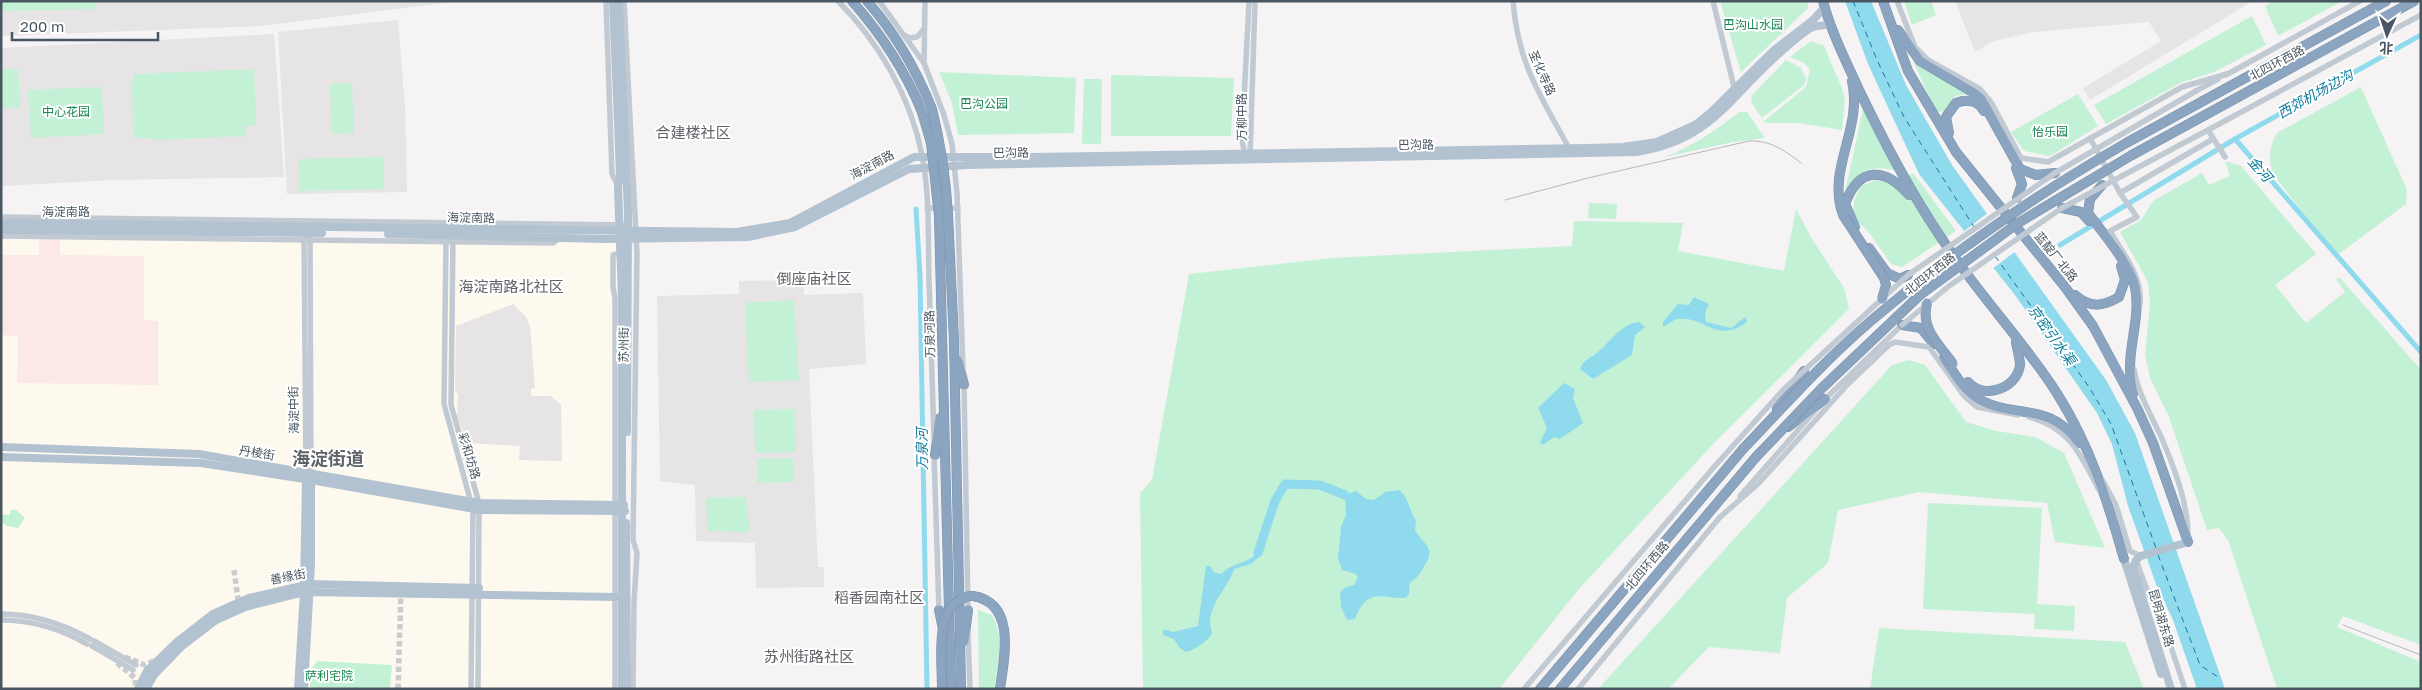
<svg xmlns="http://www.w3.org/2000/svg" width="2422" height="690" viewBox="0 0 2422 690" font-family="'Golos Text','Noto Sans SC',sans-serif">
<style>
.commercial{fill:#fdf9ef}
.education{fill:#e6e4e5}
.medical{fill:#fce8e6}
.green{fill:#c3f1d5}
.water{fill:#90daee}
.pier{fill:#f5f3f3}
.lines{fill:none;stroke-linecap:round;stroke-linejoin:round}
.canal{stroke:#90daee;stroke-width:5}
.river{stroke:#90daee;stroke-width:9}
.ferry{stroke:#0c7c9b;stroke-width:1;stroke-dasharray:6 5;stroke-linecap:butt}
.minor-tunnel{stroke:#caccce;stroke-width:5.5;stroke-dasharray:5.5 3;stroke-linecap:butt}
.highway-casing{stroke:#7690ad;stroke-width:10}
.minor{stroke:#c1cad2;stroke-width:5.5}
.major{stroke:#b3c2d1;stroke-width:8}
.highway{stroke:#8ba5c1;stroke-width:9}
.tram{stroke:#b5b8bd;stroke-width:1}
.highway-bridge-casing{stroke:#7690ad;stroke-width:10;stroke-linecap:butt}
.minor-bridge{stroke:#c1cad2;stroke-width:5.5}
.highway-bridge{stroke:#8ba5c1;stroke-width:9}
.labels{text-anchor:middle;stroke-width:4;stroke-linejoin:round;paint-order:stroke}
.park-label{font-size:12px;fill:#17864f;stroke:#fff}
.street-label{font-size:12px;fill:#4a5661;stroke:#fff}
.water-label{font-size:14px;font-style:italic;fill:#0c7c9b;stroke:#fff}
.quarter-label{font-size:15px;fill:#5f6368;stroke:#fff}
.district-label{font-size:18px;font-weight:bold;fill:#5f6368;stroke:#fff}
</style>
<rect width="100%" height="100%" fill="#f5f3f3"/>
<polygon class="commercial" points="1,236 620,239 622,689 1,689"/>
<g class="education">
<polygon points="1,1 460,1 261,26 1,36"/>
<polygon points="1955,1 2253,1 2090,100 2083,88 2161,41 2149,22 2033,32 1994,41 1975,52"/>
<polygon points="398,20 405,108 407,192 287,194 278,32"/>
<polygon points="274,34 284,177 112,180 1,186 1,48"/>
<polygon points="803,280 804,295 863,293 866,364 809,369 818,567 824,567 824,587 756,588 755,543 696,541 695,485 660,481 657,296 739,294 739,281"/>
<polygon points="513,304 526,317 530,326 535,388 531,389 531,396 550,396 561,404 562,461 519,460 520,446 468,443 457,417 458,394 455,391 456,326"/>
</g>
<polygon class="medical" points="39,238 60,239 60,255 144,256 144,320 158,321 158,385 17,383 18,336 1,335 1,255 39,255"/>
<g class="green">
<polygon points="1,1 95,1 95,9 1,11"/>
<polygon points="1720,1 1808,1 1808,8 1741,72"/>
<polygon points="1904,1 1931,1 1936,15 1912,25"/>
<polygon points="2274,1 2342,1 2278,36 2265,6"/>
<polygon points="2252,16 2266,45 2214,72 2180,83 2106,124 2094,105"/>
<polygon points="1811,41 1824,46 1842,88 1845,101 1842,130 1799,123 1765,123 1764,121 1806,87 1810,70 1804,63 1790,57"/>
<polygon points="1786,60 1801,68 1806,79 1804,85 1762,118 1751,102 1752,95"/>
<polygon points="1913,61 1922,68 1968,94 1955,96 1945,111 1936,112"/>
<polygon points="1,69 18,69 20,107 1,108"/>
<polygon points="254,69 256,125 246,126 246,136 153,140 152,138 137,139 133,134 132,84 135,74"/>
<polygon points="939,72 1076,78 1074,133 958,135 952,103"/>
<polygon points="1111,75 1234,78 1231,136 1111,136"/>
<polygon points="1084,79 1102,79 1101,144 1082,144"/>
<polygon points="352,83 354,133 332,134 330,84"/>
<polygon points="102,87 104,134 31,138 28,90"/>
<path d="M2361,87L2407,190L2406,204L2336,256L2273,174C2268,158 2269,148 2277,133Z"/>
<polygon points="2078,94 2098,126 2050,156 2024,151 2011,132"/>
<path d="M1863,109L1897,171C1873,164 1857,170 1845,192Z"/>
<path d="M1739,112H1747L1765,138L1733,142L1665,157C1693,146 1715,131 1739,112Z"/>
<polygon points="384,157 384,189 300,191 299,159"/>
<polygon points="2225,161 2241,166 2316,254 2275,285 2306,323 2345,292 2336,279 2340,278 2421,370 2421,645 2343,616 2337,627 2421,662 2421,689 2277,689 2228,540 2219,528 2207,530 2169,417 2150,378 2145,355 2150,302 2148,282 2120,232 2141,220 2153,201 2202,173 2209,185 2230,176"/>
<path d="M1913,173L1956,231L1902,267L1891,264L1868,231L1856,220L1853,212L1854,201L1860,187C1874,180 1880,177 1895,184Z"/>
<polygon points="1589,203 1617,204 1616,219 1588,218"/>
<polygon points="1796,209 1812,239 1844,288 1849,309 1715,442 1578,590 1499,689 1143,689 1140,493 1152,480 1189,274 1332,258 1572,246 1574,221 1683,223 1678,251 1784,271"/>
<polygon points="794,300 799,380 749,382 745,303"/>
<polygon points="1909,360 1925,365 1966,422 1996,431 2035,437 2064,453 2105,548 2055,542 2047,503 1919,492 1838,510 1828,563 1787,598 1780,653 1709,647 1668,689 1598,689 1892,365"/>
<polygon points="795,409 796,452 755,453 754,410"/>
<polygon points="793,458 794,482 757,483 757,459"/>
<polygon points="746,497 750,532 708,531 706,498"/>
<polygon points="1928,503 2042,508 2037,604 2075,606 2074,631 2034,629 2035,614 1923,609"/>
<polygon points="15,509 25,518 18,528 7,526 1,522 1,513 4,515 10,515 10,511"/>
<path d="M978,610L992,615C1005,638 997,664 995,689H979Z"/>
<polygon points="1879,628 2125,642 2144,689 1870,689"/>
<polygon points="317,661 392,665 390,689 310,689 311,669"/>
</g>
<g class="water">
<polygon points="1845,1 1871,1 1906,85 1952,165 2106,380 2135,433 2225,689 2197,689 2173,620 2156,584 2128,506 2112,444 2097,413 2015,295 1919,174 1868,64"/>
<path d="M1694,297L1709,304L1705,313L1706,322L1731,328L1745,317L1747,322C1716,345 1705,315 1677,319C1672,320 1669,325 1663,326V322L1678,304L1689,305Z"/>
<path d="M1639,322L1645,327L1635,335L1632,355L1593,379L1580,369C1584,358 1591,359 1599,351C1612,340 1621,324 1639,322Z"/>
<polygon points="1564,383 1575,389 1573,398 1583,423 1560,439 1554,437 1543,445 1540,442 1547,428 1538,408"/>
<path d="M1399,490C1408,496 1410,512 1416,521L1415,530C1424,546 1436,547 1425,565C1420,573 1418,578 1410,582L1409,594L1406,598C1380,599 1369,586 1355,619L1347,620L1341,607L1340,592L1346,587L1354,585L1358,577L1356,574L1342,570L1338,559L1341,527L1346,515L1345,495L1356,491L1366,499L1374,500L1385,492Z"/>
<path d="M1258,551L1259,557L1251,564L1234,569C1228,588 1211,601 1210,622C1210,626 1212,630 1212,634C1207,641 1195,650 1186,652L1179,647L1174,639L1163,635V629L1173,632L1198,626L1206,566H1210L1214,572L1221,574C1234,561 1250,564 1258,551Z"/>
</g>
<polygon class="pier" points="1989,212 2016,251 1992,269 1963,232"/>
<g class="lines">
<g class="canal">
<polyline points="2235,139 2421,35"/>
<polyline points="916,209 920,276 927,689"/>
<polyline points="2060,245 2235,139 2421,352"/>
</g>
<polyline class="river" points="1258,553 1275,501 1285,484 1320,485 1345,495"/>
<g class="ferry">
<polyline points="1853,1 1877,60 1904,117 1974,227"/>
<polyline points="1995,256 2089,387 2111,424 2156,548"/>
<polyline points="2158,555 2200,665 2221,679"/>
</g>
<g class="minor-tunnel">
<polyline points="234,570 238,599 236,604"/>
<polyline points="125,657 145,665 156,660"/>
<polyline points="117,663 135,678 136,689"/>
<polyline points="398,689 401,591"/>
</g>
<defs>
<g id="highway">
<path d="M852,1C882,35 905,70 922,112"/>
<path d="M867,1C895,33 916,69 932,109"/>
<path d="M1823,1C1831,32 1847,63 1860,92C1888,150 1918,207 1956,259C1988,305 2028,347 2058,395C2090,446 2108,502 2124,559"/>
<polyline points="1883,1 1908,71 1956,152 2065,287 2093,326 2137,408 2153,443 2188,542"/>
<polyline points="1898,30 1920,61 1974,93 1981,99 2020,169 2036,175 2055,173"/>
<path d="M1949,133L1946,117L1956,103C1967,99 1978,100 1984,111"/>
<polyline points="2128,142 2386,1"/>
<polyline points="2132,155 2414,1"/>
<polyline points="2016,168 2022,184 2017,198"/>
<path d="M2102,185L2090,199L2088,213C2102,232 2130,264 2135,287C2142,322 2123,353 2133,394"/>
<polyline points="2062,208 2081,212 2089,221"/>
<polyline points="948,215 954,341 961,689"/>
<path d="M1843,215C1826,169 1863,130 1852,81"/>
<polyline points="939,216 951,689"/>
<path d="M1855,227L1845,204C1859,166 1885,167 1909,195"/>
<polyline points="1869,248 1887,273 1900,279 1908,275"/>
<path d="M2075,295C2090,308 2102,307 2119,297L2125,280L2121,266"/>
<polyline points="1902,325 1921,328 1934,344"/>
<path d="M1944,358C1953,371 1962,388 1976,397C2011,421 2048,399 2079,443"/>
<polyline points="958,361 964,385"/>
<path d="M1968,382C1983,400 2017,389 2020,365C2020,358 2017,349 2016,342"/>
<polyline points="1777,409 1804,371"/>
<polyline points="1788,427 1825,399"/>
<polyline points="935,455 940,418"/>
<polyline points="939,610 943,629"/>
<polyline points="964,641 968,610"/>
<polyline points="1540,689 1743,449"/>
<polyline points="1560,689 1756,457"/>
</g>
</defs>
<use href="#highway" class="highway-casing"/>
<g class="minor">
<polyline points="606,1 612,174 618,186"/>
<polyline points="624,1 637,254 633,540 637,553 634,602 633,689"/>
<path d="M838,1C879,42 911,98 922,155C930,196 928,239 929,280C931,333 932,386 934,439"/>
<polyline points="879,1 924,63 944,115 952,144 957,193 963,369"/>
<path d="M1513,1C1518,64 1540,95 1569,148"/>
<polyline points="1713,1 1734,87"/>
<polyline points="1897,1 1915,47 1928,60 1980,89 1991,102 2021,158 2048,162 2182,87 2227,74"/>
<polyline points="906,36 910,38 917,37 924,29"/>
<polyline points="924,63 925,1"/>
<polyline points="2226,75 2360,1"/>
<polyline points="2196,91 2218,79"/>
<path d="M2090,138L2120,193L2137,217L2110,231C2124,255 2143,277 2140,305"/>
<polyline points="1245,155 1242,140 1249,1"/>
<polyline points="1250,157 1255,1"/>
<polyline points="2225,157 2208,130 2421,15"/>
<polyline points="2120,193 2213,139"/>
<polyline points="927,208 958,208"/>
<polyline points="1,217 628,225"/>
<polyline points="1,236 553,243 560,238"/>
<polyline points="304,236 306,476"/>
<polyline points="310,237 311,477"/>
<polyline points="453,238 451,405 479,503 478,689"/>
<polyline points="446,239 444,404 473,510 471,689"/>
<path d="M2134,369C2138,395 2153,418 2163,441C2175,470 2188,504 2188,535"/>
<polyline points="964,383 968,612"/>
<polyline points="1824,400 1902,325"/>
<path d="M2029,417C2070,427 2081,456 2099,490"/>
<polyline points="934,453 939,612"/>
<polyline points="2103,481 2116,505 2130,551 2141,556"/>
<polyline points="1740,496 1815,411"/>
<polyline points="1719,518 1759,483 1847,385 1889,345 1895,342 1929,347 1964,396 1977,407 2018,415"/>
<polyline points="2136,560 2147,590 2164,626 2185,689"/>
<path d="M1,614C32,614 63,624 90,639"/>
<path d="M1,620C31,620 61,629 87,644"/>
<polyline points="968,633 970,689"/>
<polyline points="94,641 136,665"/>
<polyline points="92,646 133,670"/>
<polyline points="615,689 615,298 613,287 613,255 620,253"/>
<polyline points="1524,689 1714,467"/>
<polyline points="1578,689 1720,517"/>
</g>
<g class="major">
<polyline points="613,1 619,146 620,177 618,186 622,300 622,689"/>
<polyline points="619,1 628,211 627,432"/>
<polyline points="1,223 737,232 790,223 914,157 1034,157 1587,148 1623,147 1657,142 1695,125 1710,113 1773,51 1812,21 1825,7"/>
<polyline points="1,230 322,233"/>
<path d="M388,234L605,239L748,237L795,227L909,169L967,165L1636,152C1713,140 1729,96 1783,50C1791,43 1803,32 1813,27C1819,25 1825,26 1831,24"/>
<polyline points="1,447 199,454 479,503 624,505"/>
<polyline points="1,457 201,463 311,480 480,510 625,511"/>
<polyline points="626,523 627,689"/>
<polyline points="2124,559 2161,674"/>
<polyline points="138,689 147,671 177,642 213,614 249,598 310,584 479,588"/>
<polyline points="146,689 154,675 182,646 216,620 245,607 304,592 616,597"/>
<polyline points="298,689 304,592 306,479"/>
<polyline points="304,689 311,564 311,480"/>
<polyline points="2171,689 2133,568 2136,560 2141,556 2188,542"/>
</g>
<use href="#highway" class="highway"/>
<g class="tram">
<path d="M1505,200L1588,178L1749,141C1770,140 1784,150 1801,163"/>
<polyline points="2343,625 2421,655"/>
</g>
<defs>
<g id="highway-bridge">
<path d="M932,109C941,145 946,179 948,215"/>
<polyline points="922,112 931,143 939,216"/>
<polyline points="1843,215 1884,278 1886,285 1882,299"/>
<path d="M1927,303C1920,329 1939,344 1953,364"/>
<path d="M1743,449C1785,405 1826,359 1872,320C1952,252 2037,194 2128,142"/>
<polyline points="1756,457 1822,388 1920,295 2018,223 2132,155"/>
<path d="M942,689C942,668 938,630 948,612C952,604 964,595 973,596C1017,603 1004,659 1000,689"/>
</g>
</defs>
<use href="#highway-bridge" class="highway-bridge-casing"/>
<g class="minor-bridge">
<polyline points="1902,325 1949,286 2062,208 2208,130"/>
<polyline points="1714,467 1784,389 1908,275 2055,173 2196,91"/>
</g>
<use href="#highway-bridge" class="highway-bridge"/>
</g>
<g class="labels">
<g class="park-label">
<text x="1753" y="29">巴沟山水园</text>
<text x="984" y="108">巴沟公园</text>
<text x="66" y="116">中心花园</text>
<text x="2050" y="136">怡乐园</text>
<text x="329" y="680">萨利宅院</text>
</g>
<g class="street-label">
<text transform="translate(2277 63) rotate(-28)" y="4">北四环西路</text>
<text transform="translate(1542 73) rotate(66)" y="4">圣化寺路</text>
<text transform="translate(1242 117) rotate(-90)" y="4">万柳中路</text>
<text transform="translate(1416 145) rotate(-1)" y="4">巴沟路</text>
<text transform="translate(1011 153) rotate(-1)" y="4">巴沟路</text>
<text transform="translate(872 165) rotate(-28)" y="4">海淀南路</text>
<text x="66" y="216">海淀南路</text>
<text transform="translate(471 218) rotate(1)" y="4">海淀南路</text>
<text transform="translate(2056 257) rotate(51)" y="4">蓝靛厂北路</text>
<text transform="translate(1930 274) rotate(-38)" y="4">北四环西路</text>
<text transform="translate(930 334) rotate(-91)" y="4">万泉河路</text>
<text transform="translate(624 345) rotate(-89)" y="4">苏州街</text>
<text transform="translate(294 410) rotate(-91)" y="4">海淀中街</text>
<text transform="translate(257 453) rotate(9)" y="4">丹棱街</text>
<text transform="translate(469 456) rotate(73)" y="4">彩和坊路</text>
<text transform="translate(1647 566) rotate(-50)" y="4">北四环西路</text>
<text transform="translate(288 577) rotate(-11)" y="4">善缘街</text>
<text transform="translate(2161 618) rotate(73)" y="4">昆明湖东路</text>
</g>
<g class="water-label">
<text transform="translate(2315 94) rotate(-29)" y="5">西郊机场边沟</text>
<text transform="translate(2260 169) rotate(49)" y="5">金河</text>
<text transform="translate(2052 335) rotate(54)" y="5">京密引水渠</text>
<text transform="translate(922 449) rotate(-91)" y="5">万泉河</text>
</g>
<g class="quarter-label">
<text x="693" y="138">合建楼社区</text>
<text x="814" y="284">倒座庙社区</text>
<text x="511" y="292">海淀南路北社区</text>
<text x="879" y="603">稻香园南社区</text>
<text x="809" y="662">苏州街路社区</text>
</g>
<g class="district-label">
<text x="328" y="465">海淀街道</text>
</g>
</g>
<rect width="2422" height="690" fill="none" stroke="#4a5661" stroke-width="5"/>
<g transform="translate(2387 35) rotate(183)" stroke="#ffffff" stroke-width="4" paint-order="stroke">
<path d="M0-4L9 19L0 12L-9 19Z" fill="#4a5661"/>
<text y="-8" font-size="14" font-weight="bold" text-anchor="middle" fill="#4a5661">北</text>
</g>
<path d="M12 32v8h146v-8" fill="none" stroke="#4a5661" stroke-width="2.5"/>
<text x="20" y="32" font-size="15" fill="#4a5661" stroke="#ffffff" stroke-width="4" paint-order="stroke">200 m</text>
</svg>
